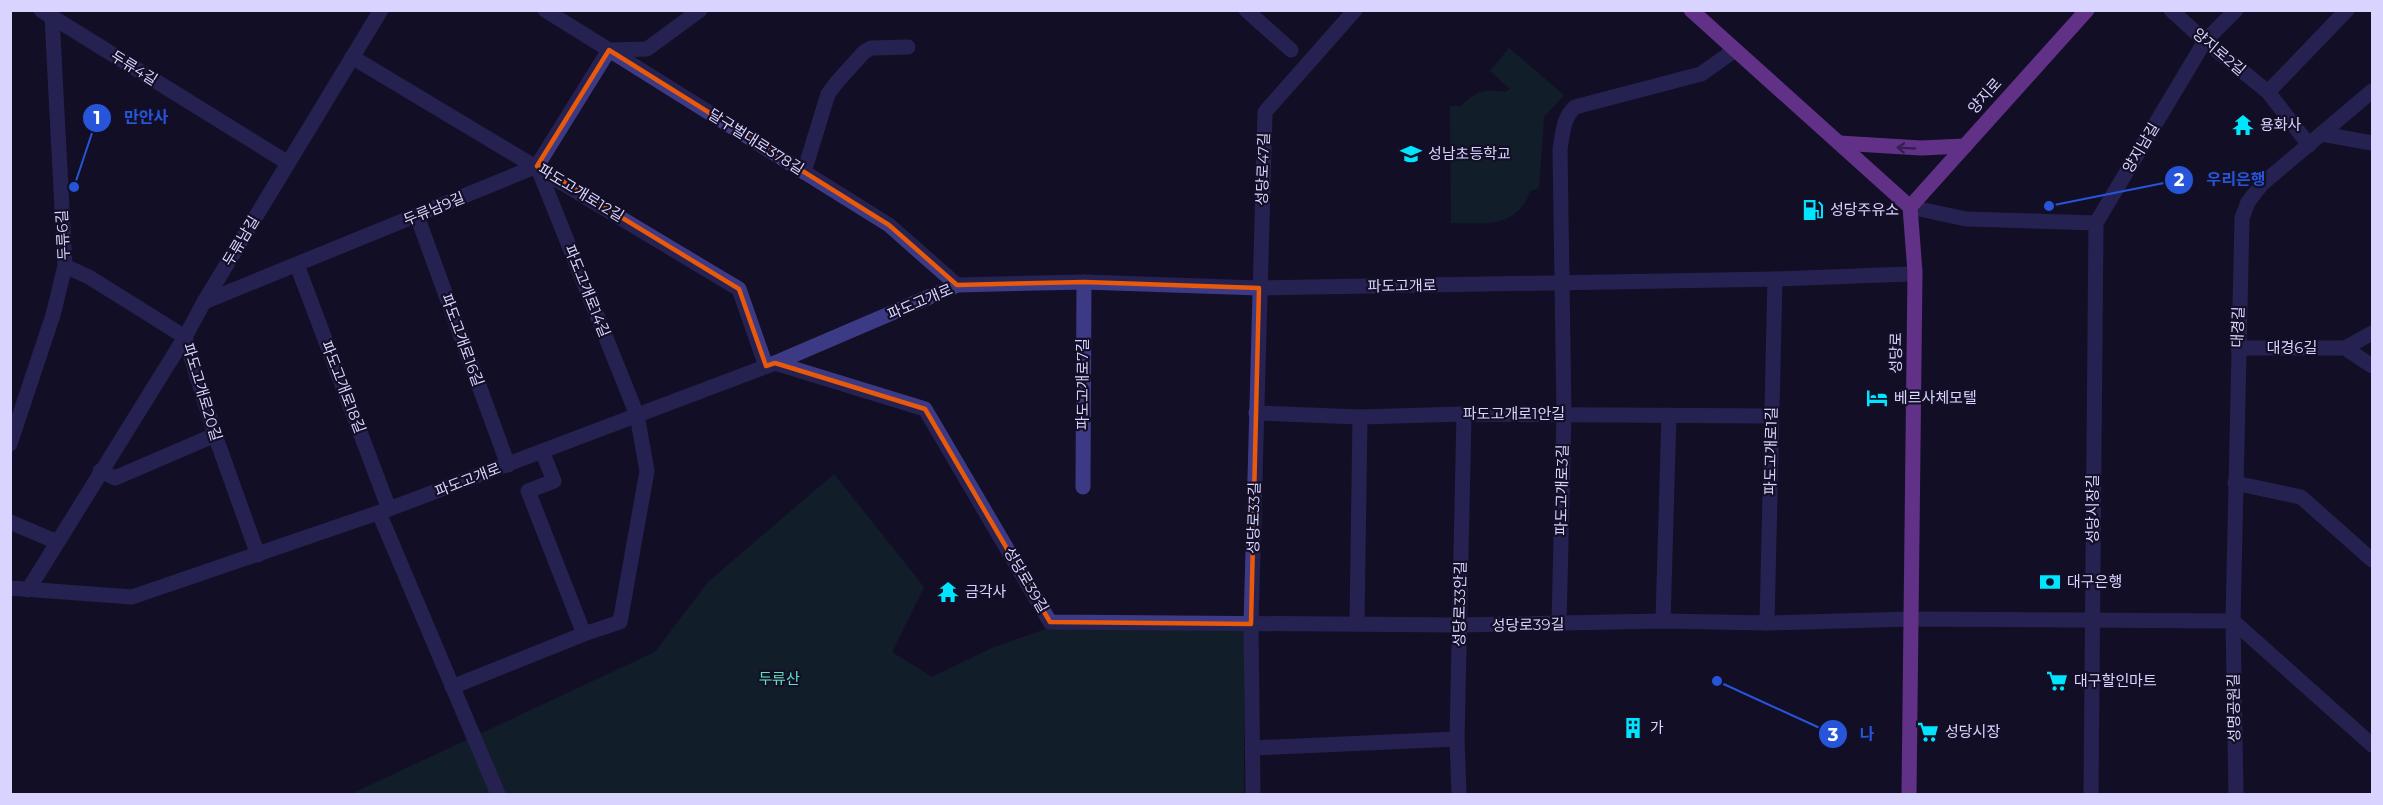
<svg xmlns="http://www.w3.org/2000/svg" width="2383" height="805" viewBox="0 0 2383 805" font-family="Montserrat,'Noto Sans KR',sans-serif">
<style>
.green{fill:#12302f}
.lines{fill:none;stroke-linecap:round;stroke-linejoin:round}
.minor{stroke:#3d3a85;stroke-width:15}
.major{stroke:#c25bff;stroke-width:15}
.oneway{stroke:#623188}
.marked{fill:none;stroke:#e8590c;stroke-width:4.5;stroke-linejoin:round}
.labels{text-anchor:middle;stroke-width:4.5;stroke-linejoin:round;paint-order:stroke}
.street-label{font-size:15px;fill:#d9d4ff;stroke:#130f26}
.poi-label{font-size:15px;fill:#d9d4ff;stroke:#130f26;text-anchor:start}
.park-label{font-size:15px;fill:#5fe0c0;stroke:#130f26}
.leader{fill:none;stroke:#2655da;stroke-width:2}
.callout-dot{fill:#2655da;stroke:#130f26;stroke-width:2}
.mark-label{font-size:18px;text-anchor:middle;font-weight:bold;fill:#fff}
.callout-label{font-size:16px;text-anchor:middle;font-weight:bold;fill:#2655da;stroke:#130f26;stroke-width:4.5;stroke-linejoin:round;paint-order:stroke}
</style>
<rect width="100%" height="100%" fill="#130f26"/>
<g class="green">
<path d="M1509,48L1564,95L1544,117L1539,188L1530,191C1517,229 1484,223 1451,223L1450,106H1461C1475,91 1486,88 1506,92L1510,89L1490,71Z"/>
<polygon points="834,474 924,587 892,652 932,677 992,648 1048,628 1244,630 1244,794 351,794 655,652 708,582"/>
</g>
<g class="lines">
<g class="minor">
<polyline points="41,10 288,163"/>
<polyline points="545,10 889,225 957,285"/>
<polyline points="1246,10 1291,50"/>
<polyline points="2171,10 2205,41 2268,92 2309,145"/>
<polyline points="609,50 647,49 700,10"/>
<polyline points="352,57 739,289 766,366"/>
<polyline points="2268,92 2347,10"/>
<polyline points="2322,134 2372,143"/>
<polyline points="537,166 637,415 647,471 620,622 584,634"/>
<polyline points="804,172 828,94 837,82 864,52 871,48 908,47"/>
<polyline points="1910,207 1966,219 2096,223"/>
<polyline points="417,216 508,465"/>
<polyline points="297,265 389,509"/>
<polyline points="65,266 89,277 185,337 215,435 258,555"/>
<polyline points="204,302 537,166 609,50"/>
<polyline points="2238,348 2345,348 2372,366"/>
<polyline points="2345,348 2372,333"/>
<polyline points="775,363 925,409 1050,622 1459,625 1663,621 1767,623 1911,619 2233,621 2372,745"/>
<polyline points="1256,413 1360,417 1464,414 1771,416"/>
<polyline points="10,444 53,315 65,266 52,17"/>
<polyline points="100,471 115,478 215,435"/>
<polyline points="2235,483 2301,497 2372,560"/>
<polyline points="1083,487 1084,282"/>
<polyline points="379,513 498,794"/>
<polyline points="10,522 57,542"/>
<polyline points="10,588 132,597 389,509 775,363 957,285 1084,282 1259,288 1775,279 1908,274 1915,272"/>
<polyline points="28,590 185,337 204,302 381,10"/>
<polyline points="1663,621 1669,415"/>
<polyline points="1357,623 1360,417"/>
<polyline points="1767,623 1775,279"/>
<path d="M1559,624L1564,414L1560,149C1563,132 1563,118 1575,107L1701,74L1735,50"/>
<polyline points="452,687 584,634 528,491 554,481 542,451"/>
<polyline points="1252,748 1457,739"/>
<polyline points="1253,794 1251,624 1265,112 1355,10"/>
<polyline points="1459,794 1457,739 1464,414"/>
<polyline points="2091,794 2096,223 2205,41 2236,10"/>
<polyline points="2236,794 2233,621 2242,218 2248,202 2262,184 2372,91"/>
</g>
<g class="major">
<polyline points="1691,10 1910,207 1915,272 1909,794"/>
<polyline points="1839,143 1921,148 1965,146"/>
<polyline points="1910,207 2087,10"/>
</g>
</g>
<defs><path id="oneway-shaft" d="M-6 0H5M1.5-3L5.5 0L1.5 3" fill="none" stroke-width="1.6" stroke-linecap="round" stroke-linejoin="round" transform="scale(1.5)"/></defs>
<use class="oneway" href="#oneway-shaft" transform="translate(1906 148) rotate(-177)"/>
<path d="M0 0H2383V805H0ZM609,50L889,225L957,285L1084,282L1259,288L1251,624L1050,622L925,409L775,363L766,366L739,289L537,166Z" fill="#130f26" fill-opacity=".55" fill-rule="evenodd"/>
<path class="marked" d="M609,50L889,225L957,285L1084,282L1259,288L1251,624L1050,622L925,409L775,363L766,366L739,289L537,166Z"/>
<defs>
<symbol id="temple-bare" viewBox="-9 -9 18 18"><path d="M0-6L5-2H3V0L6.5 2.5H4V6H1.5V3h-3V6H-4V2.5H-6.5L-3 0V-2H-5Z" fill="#00e5ff" stroke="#130f26" stroke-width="2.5" paint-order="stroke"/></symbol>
<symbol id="school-bare" viewBox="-9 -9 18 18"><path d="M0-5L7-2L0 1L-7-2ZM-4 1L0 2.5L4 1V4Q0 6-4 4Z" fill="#00e5ff" stroke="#130f26" stroke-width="2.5" paint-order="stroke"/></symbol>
<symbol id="fuel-bare" viewBox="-9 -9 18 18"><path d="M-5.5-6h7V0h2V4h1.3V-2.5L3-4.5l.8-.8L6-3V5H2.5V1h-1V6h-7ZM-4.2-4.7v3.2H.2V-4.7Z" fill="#00e5ff" stroke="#130f26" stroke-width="2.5" paint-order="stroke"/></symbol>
<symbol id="hotel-bare" viewBox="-9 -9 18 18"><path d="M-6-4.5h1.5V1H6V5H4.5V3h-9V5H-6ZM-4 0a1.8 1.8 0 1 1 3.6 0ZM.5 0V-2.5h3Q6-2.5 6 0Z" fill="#00e5ff" stroke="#130f26" stroke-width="2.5" paint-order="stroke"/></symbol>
<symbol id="bank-bare" viewBox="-9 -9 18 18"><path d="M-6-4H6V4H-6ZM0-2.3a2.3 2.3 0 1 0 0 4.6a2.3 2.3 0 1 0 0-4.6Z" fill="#00e5ff" stroke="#130f26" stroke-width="2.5" paint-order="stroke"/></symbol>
<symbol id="supermarket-bare" viewBox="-9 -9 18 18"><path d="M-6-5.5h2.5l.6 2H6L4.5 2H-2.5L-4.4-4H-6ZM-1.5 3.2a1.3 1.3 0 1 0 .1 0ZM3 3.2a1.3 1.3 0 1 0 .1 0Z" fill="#00e5ff" stroke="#130f26" stroke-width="2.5" paint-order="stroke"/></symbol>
<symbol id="building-bare" viewBox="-9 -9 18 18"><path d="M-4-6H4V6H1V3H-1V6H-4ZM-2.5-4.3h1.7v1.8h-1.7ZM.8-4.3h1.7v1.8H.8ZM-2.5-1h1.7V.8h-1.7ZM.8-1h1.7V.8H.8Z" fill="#00e5ff" stroke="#130f26" stroke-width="2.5" paint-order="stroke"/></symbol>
</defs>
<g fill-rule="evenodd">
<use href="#temple-bare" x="2228" y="110" width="30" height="30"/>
<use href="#school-bare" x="1396" y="139" width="30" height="30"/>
<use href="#fuel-bare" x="1798" y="195" width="30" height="30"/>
<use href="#hotel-bare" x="1862" y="383" width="30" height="30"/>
<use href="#bank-bare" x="2035" y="567" width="30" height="30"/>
<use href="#temple-bare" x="933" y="577" width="30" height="30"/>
<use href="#supermarket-bare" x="2042" y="666" width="30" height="30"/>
<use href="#building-bare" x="1618" y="713" width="30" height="30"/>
<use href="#supermarket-bare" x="1913" y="717" width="30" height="30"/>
</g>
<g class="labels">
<g class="street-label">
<text transform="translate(2219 52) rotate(40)" y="5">양지로2길</text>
<text transform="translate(134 68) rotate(32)" y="5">두류4길</text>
<text transform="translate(1985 96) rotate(-48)" y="5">양지로</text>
<text transform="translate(756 142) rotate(32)" y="5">달구벌대로378길</text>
<text transform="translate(2141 148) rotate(-59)" y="5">양지남길</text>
<text transform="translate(1263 169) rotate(-88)" y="5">성당로47길</text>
<text transform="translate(581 193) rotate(31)" y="5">파도고개로12길</text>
<text transform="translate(434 209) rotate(-22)" y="5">두류남9길</text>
<text transform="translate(63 235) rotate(-93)" y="5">두류6길</text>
<text transform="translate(241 241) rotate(-59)" y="5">두류남길</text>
<text transform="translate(1402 286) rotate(-1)" y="5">파도고개로</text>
<text transform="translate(587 291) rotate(68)" y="5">파도고개로14길</text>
<text transform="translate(920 302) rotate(-23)" y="5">파도고개로</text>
<text transform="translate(2238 327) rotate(-88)" y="5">대경길</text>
<text transform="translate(462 340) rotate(70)" y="5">파도고개로16길</text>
<text x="2292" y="353">대경6길</text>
<text transform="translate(1896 353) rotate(-89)" y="5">성당로</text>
<text transform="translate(1083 384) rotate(-90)" y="5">파도고개로7길</text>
<text transform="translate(343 387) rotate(69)" y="5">파도고개로18길</text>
<text transform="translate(202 392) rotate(73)" y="5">파도고개로20길</text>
<text x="1514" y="419">파도고개로1안길</text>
<text transform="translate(1771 451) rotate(-89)" y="5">파도고개로1길</text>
<text transform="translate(468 480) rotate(-21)" y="5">파도고개로</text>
<text transform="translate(1562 490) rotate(-89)" y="5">파도고개로3길</text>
<text transform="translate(2093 509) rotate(-90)" y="5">성당시장길</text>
<text transform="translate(1254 518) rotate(-89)" y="5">성당로33길</text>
<text transform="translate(1026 580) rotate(60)" y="5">성당로39길</text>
<text transform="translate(1460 604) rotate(-89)" y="5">성당로33안길</text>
<text transform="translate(1528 625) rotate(-1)" y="5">성당로39길</text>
<text transform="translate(2234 708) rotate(-91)" y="5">성명공원길</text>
</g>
<g class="poi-label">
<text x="2260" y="130">용화사</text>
<text x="1428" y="159">성남초등학교</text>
<text x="1830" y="215">성당주유소</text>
<text x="1894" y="403">베르사체모텔</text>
<text x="2067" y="587">대구은행</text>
<text x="965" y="597">금각사</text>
<text x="2074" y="686">대구할인마트</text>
<text x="1650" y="733">가</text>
<text x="1945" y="737">성당시장</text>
</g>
<g class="park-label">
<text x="779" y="684">두류산</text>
</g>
</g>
<path class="leader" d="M74 187L97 118M2049 206L2179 180M1717 681L1833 734"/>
<g class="callout-dot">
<circle cx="74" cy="187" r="6"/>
<circle cx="2049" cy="206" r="6"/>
<circle cx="1717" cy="681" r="6"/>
<circle cx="97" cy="118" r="15"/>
<circle cx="2179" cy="180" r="15"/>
<circle cx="1833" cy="734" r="15"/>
</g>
<g class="mark-label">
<text x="97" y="124">1</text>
<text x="2179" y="186">2</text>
<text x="1833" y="741">3</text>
</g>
<g class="callout-label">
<text x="146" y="123">만안사</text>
<text x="2236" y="185">우리은행</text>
<text x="1867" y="740">나</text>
</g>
<rect width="2383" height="805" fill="none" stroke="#d9d4ff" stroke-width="24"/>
</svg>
